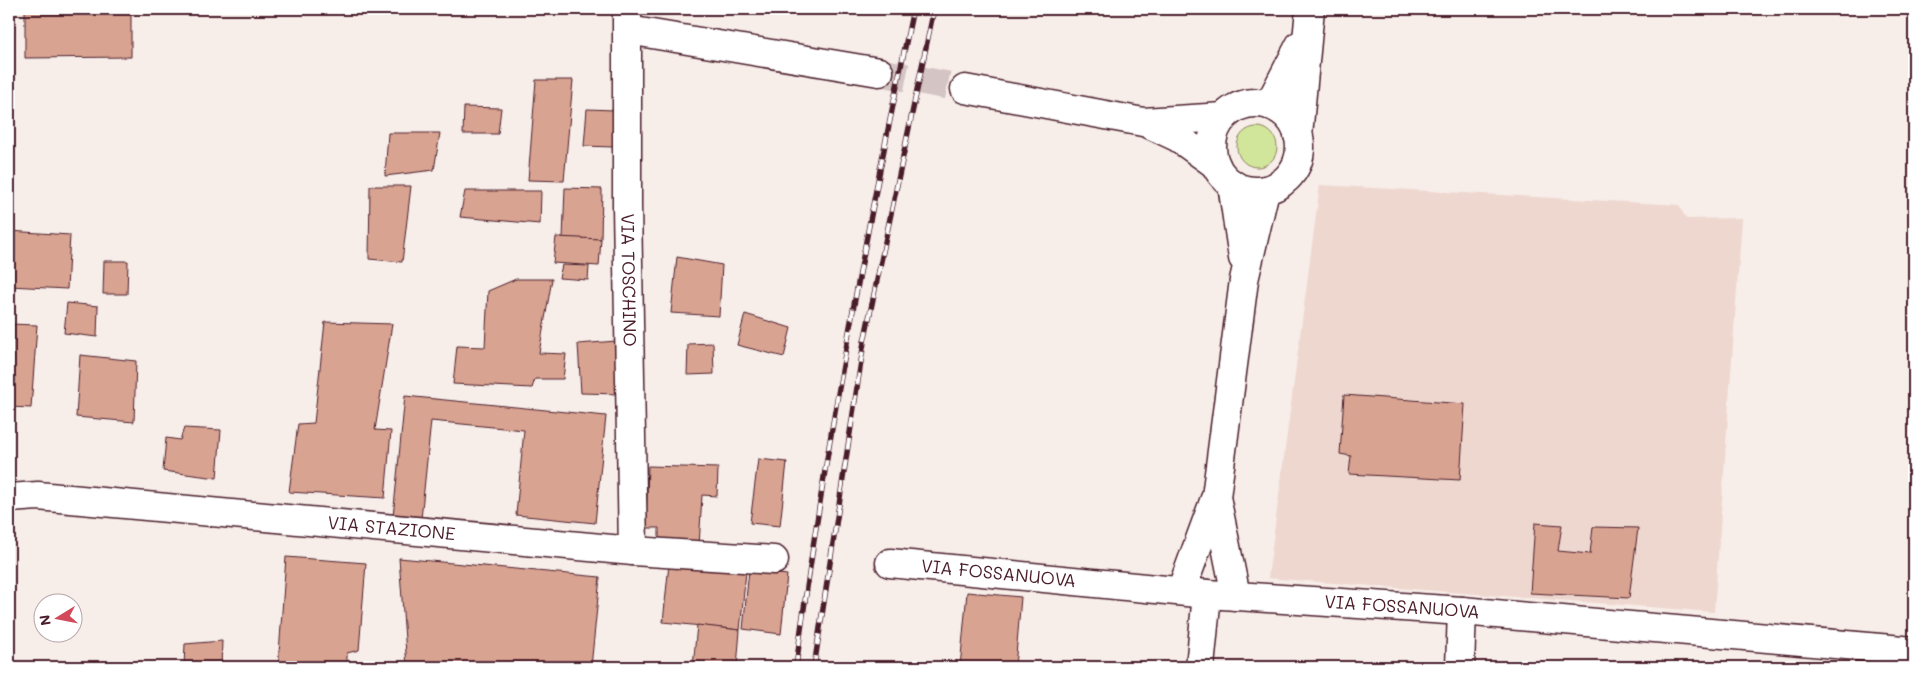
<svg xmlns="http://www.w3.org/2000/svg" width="1923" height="676" viewBox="0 0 1923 676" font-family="Mali,sans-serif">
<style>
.built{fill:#eed7cf}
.green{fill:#d2e69b;stroke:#8e8263}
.building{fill:#d9a391;stroke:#4a1f2b}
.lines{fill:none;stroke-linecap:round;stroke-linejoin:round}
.street-tunnel{stroke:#d4c4c3;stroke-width:28;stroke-dasharray:28 14;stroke-linecap:butt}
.street-casing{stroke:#4a1f2b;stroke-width:31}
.street{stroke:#fff;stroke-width:28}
.rail-casing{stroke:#4a1f2b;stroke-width:5.5}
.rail{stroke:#fff;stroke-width:4;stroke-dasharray:11;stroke-linecap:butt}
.labels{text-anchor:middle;stroke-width:4.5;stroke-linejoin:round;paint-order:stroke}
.street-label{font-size:18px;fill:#4a1f2b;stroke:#fff}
</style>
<rect width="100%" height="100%" fill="#f7ede9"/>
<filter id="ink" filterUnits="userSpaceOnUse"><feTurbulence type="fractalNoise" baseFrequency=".02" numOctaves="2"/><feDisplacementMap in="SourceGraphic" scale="10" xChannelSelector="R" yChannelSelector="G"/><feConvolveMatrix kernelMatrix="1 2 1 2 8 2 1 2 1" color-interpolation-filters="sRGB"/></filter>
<g filter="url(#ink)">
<polygon class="built" points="1320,185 1679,205 1686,219 1742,218 1714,612 1268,578"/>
<circle class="green" cx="1257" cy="147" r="20"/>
<g class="building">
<polygon points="25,9 131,9 131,57 25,58"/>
<polygon points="536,80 573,80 564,181 528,180"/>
<polygon points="464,107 501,108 498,134 463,134"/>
<polygon points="587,109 614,110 613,147 584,146"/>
<polygon points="388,133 440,133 434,170 385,176"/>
<polygon points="370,186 411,186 402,262 369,259"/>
<polygon points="565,188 602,189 601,239 563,238"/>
<polygon points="465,191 541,191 540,224 460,217"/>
<polygon points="9,231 70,235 67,289 9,286"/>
<polygon points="556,237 601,239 599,266 553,263"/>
<polygon points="677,257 722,265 719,316 671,313"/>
<polygon points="104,261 128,261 127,294 103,294"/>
<polygon points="562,265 589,266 588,280 559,278"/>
<polygon points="516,279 552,279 539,353 566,354 563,379 535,379 532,388 453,384 457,346 485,347 488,291"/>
<polygon points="67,303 98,306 97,337 64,333"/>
<polygon points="745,314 791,328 784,357 737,345"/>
<polygon points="325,322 392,324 375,430 391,431 385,498 289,492 298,424 314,423"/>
<polygon points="9,324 37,325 31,408 9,407"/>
<polygon points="617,341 619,394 581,393 578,344"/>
<polygon points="713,343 714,374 687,375 688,344"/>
<polygon points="80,355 136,361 134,422 76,417"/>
<polygon points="1344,395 1465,404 1460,480 1349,474 1351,456 1340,454"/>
<polygon points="405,396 606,416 595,523 516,515 524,430 431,421 421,519 393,517"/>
<polygon points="184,428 221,430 217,478 163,471 166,438 180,440"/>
<polygon points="758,459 787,462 780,526 750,523"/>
<polygon points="648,466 718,468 717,496 702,495 699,546 659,545 659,528 646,528"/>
<polygon points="1535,523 1562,525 1558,551 1590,554 1593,527 1638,528 1629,598 1530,593"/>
<polygon points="286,557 366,563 359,650 347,653 347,667 278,667"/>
<polygon points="399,558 600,577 591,667 407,667"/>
<polygon points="669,564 746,572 740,630 663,622"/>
<polygon points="749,570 787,575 781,634 743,629"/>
<polygon points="967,592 1021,597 1015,667 960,667"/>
<polygon points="697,625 740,630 737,667 693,667"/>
<polygon points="222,641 221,667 184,667 185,644"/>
<polygon points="1116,664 1157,667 1115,667"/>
</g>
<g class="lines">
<polyline class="street-tunnel" points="879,72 965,89"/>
<defs>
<g id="street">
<path id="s1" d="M627,9V206L633,551"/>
<polyline points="628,30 879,72"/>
<polyline points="965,89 1143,122 1224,117"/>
<circle cx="1256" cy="147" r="44"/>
<polyline points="1269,105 1300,45"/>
<polyline points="1147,123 1177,137 1216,165"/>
<polyline points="1298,135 1310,9"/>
<polyline points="1232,184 1243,258"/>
<path id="s2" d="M9,498L38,496L633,551L774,560"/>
<path id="s3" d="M890,563L1207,594L1462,611L1914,651"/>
<polyline points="1181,591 1216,496"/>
<polyline points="1236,596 1216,497 1244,280 1265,190"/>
<polyline points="1200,667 1207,594"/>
<polyline points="1460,667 1462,611"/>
</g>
</defs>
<use href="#street" class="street-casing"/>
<use href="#street" class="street"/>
<defs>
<g id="rail">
<path d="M796,667C825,446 867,227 913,9"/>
<polyline points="814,667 864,342 934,9"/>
</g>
</defs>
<use href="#rail" class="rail-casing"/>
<use href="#rail" class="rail"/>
</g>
</g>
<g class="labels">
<g class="street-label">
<text dy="6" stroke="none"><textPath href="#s1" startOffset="271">VIA TOSCHINO</textPath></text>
<text dy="6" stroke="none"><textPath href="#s2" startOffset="384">VIA STAZIONE</textPath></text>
<text dy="6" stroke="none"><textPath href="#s3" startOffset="109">VIA FOSSANUOVA</textPath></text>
<text dy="6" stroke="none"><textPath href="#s3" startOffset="514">VIA FOSSANUOVA</textPath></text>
</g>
</g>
<rect width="1923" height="676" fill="none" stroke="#fff" stroke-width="30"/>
<rect x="15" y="15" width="1893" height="646" fill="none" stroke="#4a1f2b" stroke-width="2" filter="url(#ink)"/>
<g transform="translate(58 618) rotate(260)"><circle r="24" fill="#ffffff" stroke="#b7a5aa"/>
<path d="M0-4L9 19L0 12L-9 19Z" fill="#d1495b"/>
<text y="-8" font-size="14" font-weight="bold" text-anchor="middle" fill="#4a1f2b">N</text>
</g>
</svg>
